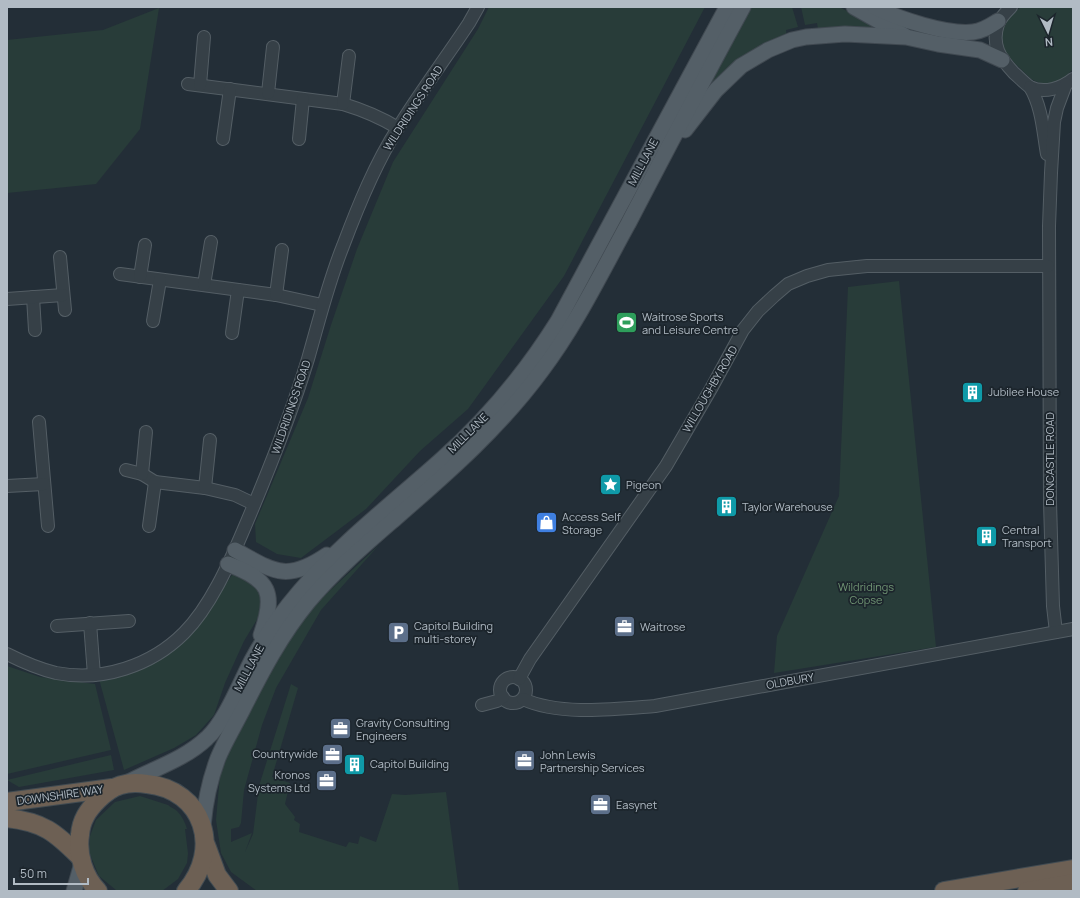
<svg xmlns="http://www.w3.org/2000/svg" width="1080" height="898" viewBox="0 0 1080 898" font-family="Manrope,sans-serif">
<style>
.green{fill:#283c39}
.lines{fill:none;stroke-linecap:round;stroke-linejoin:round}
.minor-casing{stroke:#545e65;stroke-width:14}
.major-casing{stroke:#404951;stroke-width:17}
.highway-casing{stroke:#414b52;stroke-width:20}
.minor{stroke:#364047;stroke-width:12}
.major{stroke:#545f67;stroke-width:15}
.highway{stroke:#6d6054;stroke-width:18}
.labels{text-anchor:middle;stroke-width:3.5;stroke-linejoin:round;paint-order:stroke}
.street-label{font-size:11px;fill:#b1bbc4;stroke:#1c252c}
.poi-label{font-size:11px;fill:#b1bbc4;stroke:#1c252c;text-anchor:start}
.park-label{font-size:11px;fill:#729775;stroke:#1c252c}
</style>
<rect width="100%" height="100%" fill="#232e37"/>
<g class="green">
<polygon points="489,7 705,7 564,276 468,409 420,451 366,509 301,558 277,554 256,542 255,524 308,398 331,325 357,249 393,162 478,29"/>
<polygon points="749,7 792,7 798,27 786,30 787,37 695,113"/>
<polygon points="801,7 839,7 861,18 877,28 818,29 817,23 805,25"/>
<path d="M1021,7H1073V69C1060,83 1049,89 1031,79C1016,64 988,44 1007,20C1011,15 1016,11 1021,7Z"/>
<polygon points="159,8 140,129 96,184 7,193 7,40 103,30"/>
<polygon points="899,281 936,647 774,673 777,636 839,496 848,287"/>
<polygon points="379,545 321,610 276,688 262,725 244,790 241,823 239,827 231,829 231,842 252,833 245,852 253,834 259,786 291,684 298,688 272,777 290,783 285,804 295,817 294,820 300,824 299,832 346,847 349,842 358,844 360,836 376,842 392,794 405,795 446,792 459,891 257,891 231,872 221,853 216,820 220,775 241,722 280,653 311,608"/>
<polygon points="234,572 259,585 264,608 244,641 225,683 214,715 196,735 174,748 124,770 99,679 137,669 213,603"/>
<polygon points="7,666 40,677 95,684 111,750 7,774"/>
<polygon points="111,755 114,770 19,787 7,780"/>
<path d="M140,796L168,805C171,808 174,808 177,811C182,816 185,822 187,829H185L188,853L187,863L178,879L162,891L116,890L99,876L89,852L90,836L96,820L115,802Z"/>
</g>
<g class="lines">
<defs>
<g id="minor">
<path d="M1011,7C1006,12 1000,18 998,24C991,45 1000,58 1014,73C1019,77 1024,83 1030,87C1044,94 1062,88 1073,79"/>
<path d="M188,84L343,104C363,110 380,117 398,128"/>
<polyline points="200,85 204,37"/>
<path d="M1030,87C1042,107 1043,131 1047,154"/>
<polyline points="268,93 273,47"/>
<polyline points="343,104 349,56"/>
<polyline points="223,139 230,89"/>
<polyline points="299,139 303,99"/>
<polyline points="60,257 65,310"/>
<polyline points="120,274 276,295 322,305"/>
<polyline points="140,277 145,245"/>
<polyline points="204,285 211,242"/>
<polyline points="276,295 282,250"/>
<polyline points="33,297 35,330"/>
<polyline points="7,299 63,295"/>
<polyline points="153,321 160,280"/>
<polyline points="232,333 238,290"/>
<polyline points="39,422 48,526"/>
<polyline points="126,470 142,474 155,482 205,488 235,495 254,504"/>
<polyline points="142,474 146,432"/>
<polyline points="7,486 44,484"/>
<polyline points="205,488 210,440"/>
<polyline points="149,526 155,482"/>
<polyline points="90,623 94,675"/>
<polyline points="57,626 129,621"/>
<polyline points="1056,632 1053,606 1050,502 1049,226 1051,173 1054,122 1057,108 1066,84"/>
<path d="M7,654C23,662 39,669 56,673C102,682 151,666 184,633C210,607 229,564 243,531C267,475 290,418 308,359C319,321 328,283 343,246C358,206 375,164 398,128C420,92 446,58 469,23L478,7"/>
<circle cx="513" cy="690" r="13"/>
<polyline points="519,679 530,659 666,466 712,387 743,330 758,311 774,296 788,284 807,276 828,270 867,266 1048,266"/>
<path d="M523,699C559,716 616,709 655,706L1073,629"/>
<polyline points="482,705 497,701 503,697"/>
</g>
<g id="major">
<polyline points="854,7 905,36"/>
<path d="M875,7C898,19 948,35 973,32C983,31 990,26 998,21"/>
<polyline points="685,130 716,90 741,66 768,50 792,40 806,37 845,34 906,37 938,44 980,50 1002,60"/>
<path d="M235,550C273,571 286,583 327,555"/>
<path d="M228,564C270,580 276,592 261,635"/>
<path d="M125,784C152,769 184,760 207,738C225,722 240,683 252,660C265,636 282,612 300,591C342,542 394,502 442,459C487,419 526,372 558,321L727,7"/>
<path d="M203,826C205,803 210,779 218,758C225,741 235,725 243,709C262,671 281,635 308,602C335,570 367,543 398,516C450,471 501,426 542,370C576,325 601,273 628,224C666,151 704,79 743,7"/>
<polyline points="74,891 82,863"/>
</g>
<g id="highway">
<polyline points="7,802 112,788"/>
<path d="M7,818C43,822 55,832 80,857"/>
<polyline points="206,845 217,875 229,891"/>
<path d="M98,891C84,877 77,854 80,835C81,820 88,810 98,800C113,785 126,781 147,784C204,790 222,849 186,891"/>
<polyline points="944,891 1073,869"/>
<polyline points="1027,891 1073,883"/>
</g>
</defs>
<use href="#minor" class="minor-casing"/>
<use href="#major" class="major-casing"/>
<use href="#highway" class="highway-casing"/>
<use href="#minor" class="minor"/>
<use href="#major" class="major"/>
<use href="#highway" class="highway"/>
</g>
<defs>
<symbol id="stadium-square" viewBox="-11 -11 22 22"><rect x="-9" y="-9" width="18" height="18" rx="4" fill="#2e9e5b" stroke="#1c252c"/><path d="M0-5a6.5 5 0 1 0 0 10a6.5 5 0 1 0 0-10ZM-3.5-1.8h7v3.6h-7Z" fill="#fff"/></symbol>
<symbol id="building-square" viewBox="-11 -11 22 22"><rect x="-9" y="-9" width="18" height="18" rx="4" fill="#0f9aa8" stroke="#1c252c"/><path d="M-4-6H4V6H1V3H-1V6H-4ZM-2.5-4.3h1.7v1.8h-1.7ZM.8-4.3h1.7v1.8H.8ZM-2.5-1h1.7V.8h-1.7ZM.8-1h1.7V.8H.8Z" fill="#fff"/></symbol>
<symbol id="sight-square" viewBox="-11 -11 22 22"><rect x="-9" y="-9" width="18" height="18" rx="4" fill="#0f9aa8" stroke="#1c252c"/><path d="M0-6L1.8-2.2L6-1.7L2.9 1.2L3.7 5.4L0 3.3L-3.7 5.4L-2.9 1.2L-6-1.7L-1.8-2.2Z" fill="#fff"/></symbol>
<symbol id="shop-square" viewBox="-11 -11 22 22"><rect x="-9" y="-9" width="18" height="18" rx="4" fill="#3f7fe0" stroke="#1c252c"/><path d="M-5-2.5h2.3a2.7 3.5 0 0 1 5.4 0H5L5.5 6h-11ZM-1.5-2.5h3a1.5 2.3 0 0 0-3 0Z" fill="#fff"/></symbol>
<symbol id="office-square" viewBox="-11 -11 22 22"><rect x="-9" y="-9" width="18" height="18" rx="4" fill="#5c6f8a" stroke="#1c252c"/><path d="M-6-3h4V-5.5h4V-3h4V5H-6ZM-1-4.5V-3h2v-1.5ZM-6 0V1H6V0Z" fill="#fff"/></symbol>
<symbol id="parking-square" viewBox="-11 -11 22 22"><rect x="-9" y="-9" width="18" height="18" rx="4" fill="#5c6f8a" stroke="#1c252c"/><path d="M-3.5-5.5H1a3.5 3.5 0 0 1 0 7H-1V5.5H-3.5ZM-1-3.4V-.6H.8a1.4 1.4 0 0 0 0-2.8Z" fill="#fff"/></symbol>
</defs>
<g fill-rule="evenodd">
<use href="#stadium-square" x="614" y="310" width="25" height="25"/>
<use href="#building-square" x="960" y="380" width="25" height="25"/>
<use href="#sight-square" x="598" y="472" width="25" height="25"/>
<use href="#building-square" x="714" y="494" width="25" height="25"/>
<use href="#shop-square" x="534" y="510" width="25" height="25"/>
<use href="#building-square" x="974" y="524" width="25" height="25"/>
<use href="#office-square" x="612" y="614" width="25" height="25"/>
<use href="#parking-square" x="386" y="620" width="25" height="25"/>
<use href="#office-square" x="328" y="716" width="25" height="25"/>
<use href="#office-square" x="320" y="742" width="25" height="25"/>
<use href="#office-square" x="512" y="748" width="25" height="25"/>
<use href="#building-square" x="342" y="752" width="25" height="25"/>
<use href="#office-square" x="314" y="768" width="25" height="25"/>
<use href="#office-square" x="588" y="792" width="25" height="25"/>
</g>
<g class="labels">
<g class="street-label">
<text transform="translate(413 108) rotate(-57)" y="4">WILDRIDINGS ROAD</text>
<text transform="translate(643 162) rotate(-62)" y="4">MILL LANE</text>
<text transform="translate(710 389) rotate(-60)" y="4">WILLOUGHBY ROAD</text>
<text transform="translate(291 407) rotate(-71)" y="4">WILDRIDINGS ROAD</text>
<text transform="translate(468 433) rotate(-45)" y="4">MILL LANE</text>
<text transform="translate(1050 459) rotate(-90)" y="4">DONCASTLE ROAD</text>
<text transform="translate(249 668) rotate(-62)" y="4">MILL LANE</text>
<text transform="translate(790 681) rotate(-10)" y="4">OLDBURY</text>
<text transform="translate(60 795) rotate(-8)" y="4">DOWNSHIRE WAY</text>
</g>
<g class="poi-label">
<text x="642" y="321">Waitrose Sports<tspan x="642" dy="13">and Leisure Centre</tspan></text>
<text x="988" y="396">Jubilee House</text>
<text x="626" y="489">Pigeon</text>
<text x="742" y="511">Taylor Warehouse</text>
<text x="562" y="521">Access Self<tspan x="562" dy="13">Storage</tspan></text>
<text x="1002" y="534">Central<tspan x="1002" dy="13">Transport</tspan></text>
<text x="414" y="630">Capitol Building<tspan x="414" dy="13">multi-storey</tspan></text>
<text x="640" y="631">Waitrose</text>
<text x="356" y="727">Gravity Consulting<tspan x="356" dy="13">Engineers</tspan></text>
<text x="318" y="758" text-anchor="end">Countrywide</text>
<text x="540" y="759">John Lewis<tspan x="540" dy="13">Partnership Services</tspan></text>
<text x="370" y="768">Capitol Building</text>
<text x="310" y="779" text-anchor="end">Kronos<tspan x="310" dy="13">Systems Ltd</tspan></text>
<text x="616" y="809">Easynet</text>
</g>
<g class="park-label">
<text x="866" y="591">Wildridings<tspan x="866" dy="13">Copse</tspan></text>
</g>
</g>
<rect width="1080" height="898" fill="none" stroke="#b1bbc4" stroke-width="16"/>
<g transform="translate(1048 32) rotate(175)" stroke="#1c252c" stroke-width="3" paint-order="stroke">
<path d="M0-3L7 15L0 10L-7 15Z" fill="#b1bbc4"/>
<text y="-6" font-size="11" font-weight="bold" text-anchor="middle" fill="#b1bbc4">N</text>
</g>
<path d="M14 878v6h74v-6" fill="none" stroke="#b1bbc4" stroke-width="2"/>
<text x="20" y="878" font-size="12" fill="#b1bbc4" stroke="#1c252c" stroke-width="3" paint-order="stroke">50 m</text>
</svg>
